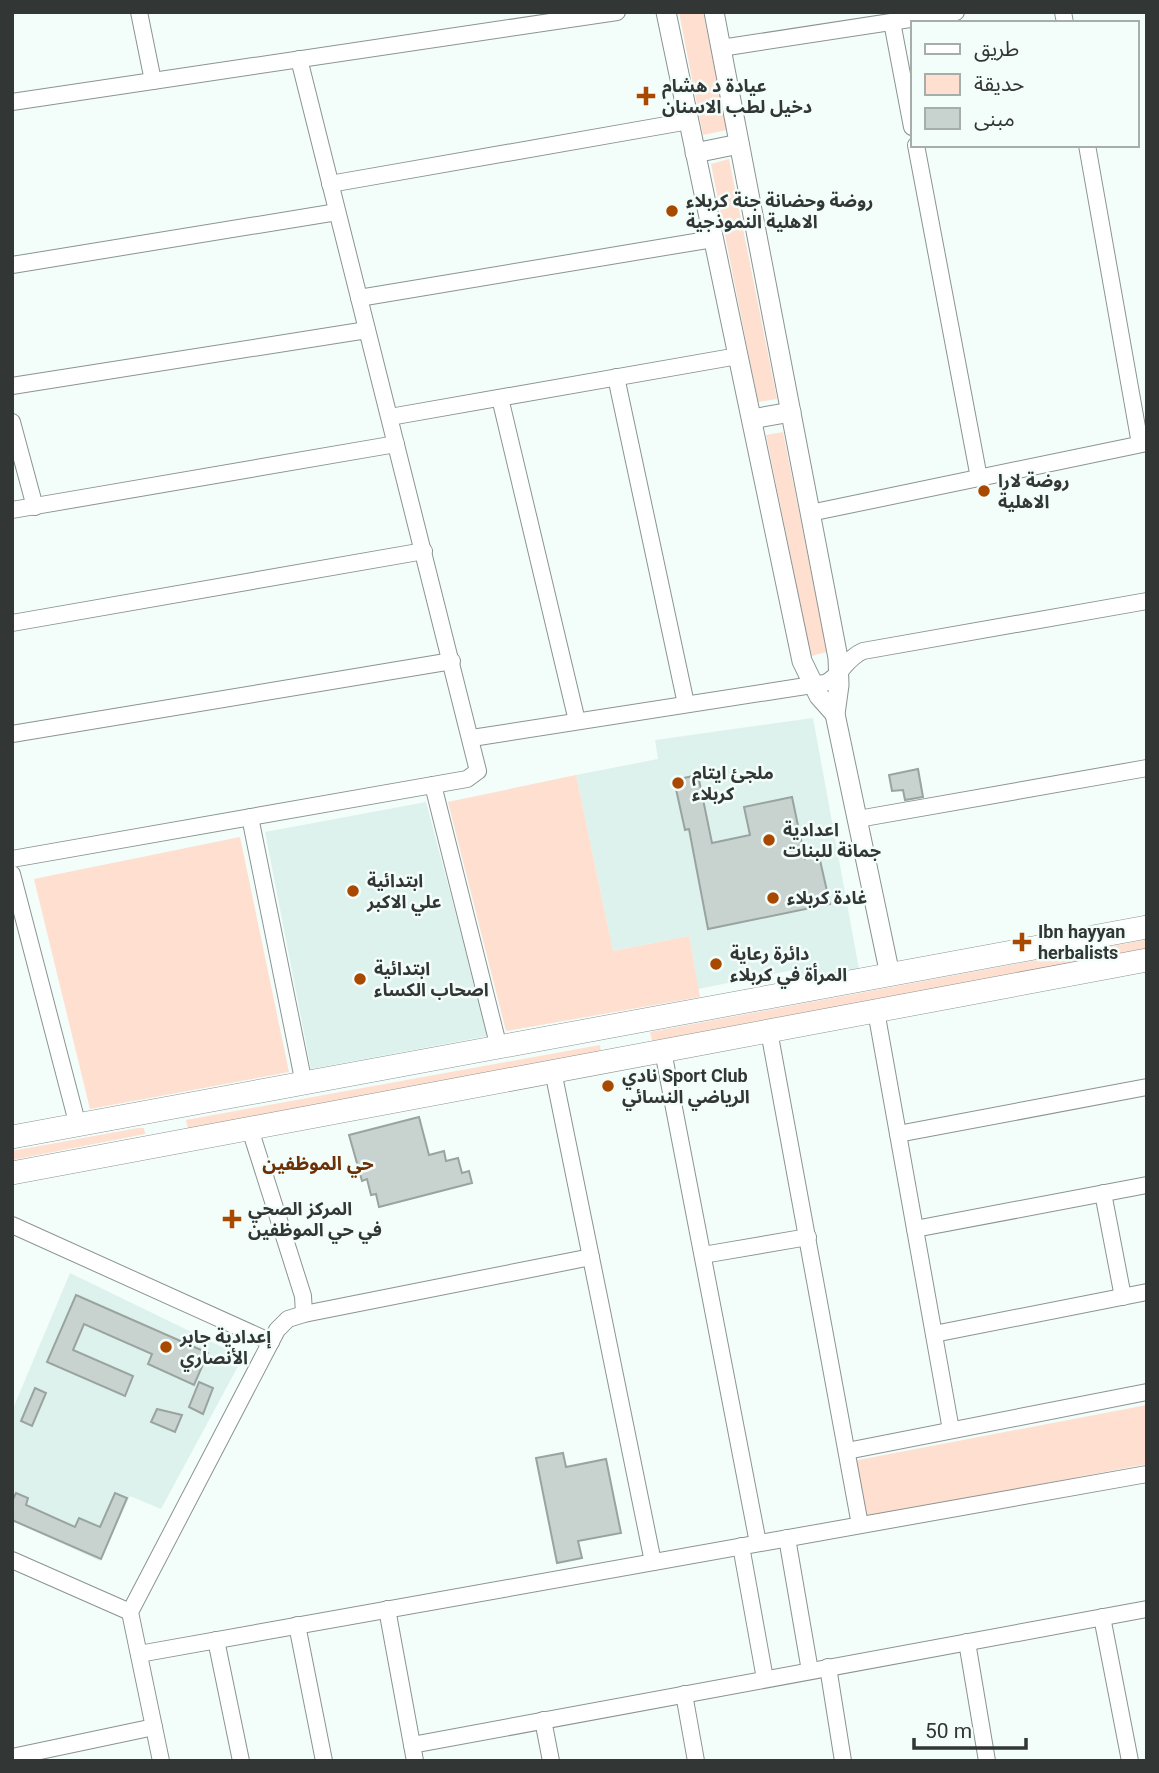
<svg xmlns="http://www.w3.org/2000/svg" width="1159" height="1773" viewBox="0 0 1159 1773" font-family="Roboto,'Noto Sans Arabic',sans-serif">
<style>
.built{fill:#def2ed}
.green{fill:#fedfd0}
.building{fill:#c8d3d0;stroke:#99a3a0;stroke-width:2}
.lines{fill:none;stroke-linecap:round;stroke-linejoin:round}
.minor-casing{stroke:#8b9492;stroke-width:18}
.tertiary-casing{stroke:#8b9492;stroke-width:21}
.secondary-casing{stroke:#8b9492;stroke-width:24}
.minor{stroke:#fff;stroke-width:16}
.tertiary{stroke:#fff;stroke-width:19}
.secondary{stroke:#fff;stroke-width:23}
.poi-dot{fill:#a94900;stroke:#f3fdfa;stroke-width:2.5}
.labels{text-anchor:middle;stroke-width:5;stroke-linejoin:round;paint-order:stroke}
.poi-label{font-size:18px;font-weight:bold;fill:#323635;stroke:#f3fdfa;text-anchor:start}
.neighbourhood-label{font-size:19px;font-weight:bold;fill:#6c2f06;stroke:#f3fdfa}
</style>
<rect width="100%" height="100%" fill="#f3fdfa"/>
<g class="built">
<polygon points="813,718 859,969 805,979 798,969 698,989 689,936 613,951 576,775 658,759 655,740"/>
<polygon points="426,802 488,1036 311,1069 265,832"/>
<polygon points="70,1273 243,1357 161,1509 130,1496 100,1561 12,1521 12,1411"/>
</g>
<g class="green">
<polygon points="679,12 703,12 727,130 703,135"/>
<polygon points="729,159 777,399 758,402 711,164"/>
<polygon points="783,432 827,652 811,656 766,435"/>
<polygon points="576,775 613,951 689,936 700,997 506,1031 448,802"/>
<polygon points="240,837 289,1072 90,1109 34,879"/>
<polygon points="1145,940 1146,949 652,1041 650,1032"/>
<polygon points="600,1045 601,1054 188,1129 186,1120"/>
<polygon points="138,1128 144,1128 145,1134 12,1160 12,1151"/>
<polygon points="1147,1405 1147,1464 865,1518 853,1461"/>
</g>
<g class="building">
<polygon points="918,769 923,797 905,800 903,790 892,791 889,775"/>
<polygon points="698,775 712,843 750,835 744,807 792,797 805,859 819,856 830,904 708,929 689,829 685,830 674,780"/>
<polygon points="419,1117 429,1155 444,1151 446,1161 458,1158 462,1173 469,1171 472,1183 379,1207 376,1194 371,1195 367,1179 362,1181 349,1135"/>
<polygon points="76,1295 208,1353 194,1385 148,1364 152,1354 84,1324 73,1350 133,1376 125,1396 47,1362"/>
<polygon points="199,1382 213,1388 203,1414 189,1407"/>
<polygon points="35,1388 46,1393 32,1426 21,1421"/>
<polygon points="157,1409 182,1415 175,1432 151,1422"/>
<polygon points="563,1453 566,1467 606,1459 621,1533 578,1541 582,1558 557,1563 536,1458"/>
<polygon points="16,1493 28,1498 26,1505 75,1527 79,1518 100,1527 115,1493 127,1498 101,1559 12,1520 12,1501"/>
</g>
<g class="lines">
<defs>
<g id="minor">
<polyline points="139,12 153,81"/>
<polyline points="1063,12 1065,23"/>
<polyline points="892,22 912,127"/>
<polyline points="721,48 956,12"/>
<polyline points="12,102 617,12"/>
<polyline points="916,145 979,478"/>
<polyline points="1087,145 1140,444"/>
<polyline points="330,184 689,121"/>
<polyline points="12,265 337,212"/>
<polyline points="359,298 713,239"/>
<polyline points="616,377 686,704"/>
<polyline points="12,386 367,330"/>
<polyline points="500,398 577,721"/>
<polyline points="390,417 738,356"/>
<polyline points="12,422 35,507"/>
<polyline points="12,510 396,444"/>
<polyline points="810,513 1147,443"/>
<polyline points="12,623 424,551"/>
<polyline points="12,734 452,661"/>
<path d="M472,738L825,683C841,676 846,658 863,651L1147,601"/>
<polyline points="433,785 499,1048"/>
<polyline points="250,817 304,1084"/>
<polyline points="858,819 1147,768"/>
<polyline points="12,859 467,779 478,771 299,59"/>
<polyline points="12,874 78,1126"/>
<polyline points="876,1011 951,1430"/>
<polyline points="769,1031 860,1525"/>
<polyline points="663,1051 758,1543"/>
<polyline points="553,1071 653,1562"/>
<polyline points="898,1134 1147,1087"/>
<polyline points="1103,1193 1123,1297"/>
<polyline points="12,1225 271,1342"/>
<polyline points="915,1229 1147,1185"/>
<polyline points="703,1255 808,1237"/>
<polyline points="304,1314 591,1257"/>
<polyline points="934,1334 1147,1292"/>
<polyline points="847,1451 1147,1392"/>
<polyline points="787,1538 810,1671"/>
<polyline points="741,1546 765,1679"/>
<polyline points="12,1560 130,1612"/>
<polyline points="387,1609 415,1761"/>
<polyline points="1102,1617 1130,1761"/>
<polyline points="297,1625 324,1761"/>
<polyline points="216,1640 241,1761"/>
<polyline points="967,1642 987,1761"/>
<polyline points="139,1654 1147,1474"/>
<polyline points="828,1667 843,1761"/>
<polyline points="684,1694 696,1761"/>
<polyline points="543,1720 551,1761"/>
<polyline points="412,1745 1147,1609"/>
<polyline points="12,1757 154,1727"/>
<polyline points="161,1761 130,1612 277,1330 288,1319 304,1314 303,1296 250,1129"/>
</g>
<g id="tertiary">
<polyline points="666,12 802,661 819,696 835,714"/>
<polyline points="714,12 838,658 839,685 835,714 890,975"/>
<polyline points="695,153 739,144"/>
<polyline points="752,419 791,412"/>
</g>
<g id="secondary">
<polyline points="12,1137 1147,927"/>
<polyline points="12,1173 1147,960"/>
</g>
</defs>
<use href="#minor" class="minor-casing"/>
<use href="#tertiary" class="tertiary-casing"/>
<use href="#secondary" class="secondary-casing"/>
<use href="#minor" class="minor"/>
<use href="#tertiary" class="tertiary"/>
<use href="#secondary" class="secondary"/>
</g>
<g class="poi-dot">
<path d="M642.5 85.5h7v7h7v7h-7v7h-7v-7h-7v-7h7z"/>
<circle cx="672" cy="211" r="7"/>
<circle cx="984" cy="491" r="7"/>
<circle cx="678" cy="783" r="7"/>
<circle cx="769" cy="840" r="7"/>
<circle cx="353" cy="891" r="7"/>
<circle cx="773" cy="898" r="7"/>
<path d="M1018.5 931.5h7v7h7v7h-7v7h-7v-7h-7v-7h7z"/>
<circle cx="716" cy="964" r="7"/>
<circle cx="360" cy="979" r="7"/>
<circle cx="608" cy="1086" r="7"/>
<path d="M228.5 1208.5h7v7h7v7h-7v7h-7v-7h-7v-7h7z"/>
<circle cx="166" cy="1347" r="7"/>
</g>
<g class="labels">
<g class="poi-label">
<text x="662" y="92">عيادة د هشام<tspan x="662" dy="21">دخيل لطب الاسنان</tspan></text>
<text x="686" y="207">روضة وحضانة جنة كربلاء<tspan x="686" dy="21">الاهلية النموذجية</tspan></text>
<text x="998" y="487">روضة لارا<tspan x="998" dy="21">الاهلية</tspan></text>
<text x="692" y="779">ملجئ ايتام<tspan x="692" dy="21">كربلاء</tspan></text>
<text x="783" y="836">اعدادية<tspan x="783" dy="21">جمانة للبنات</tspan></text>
<text x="367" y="887">ابتدائية<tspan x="367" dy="21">علي الاكبر</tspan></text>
<text x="787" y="904">غادة كربلاء</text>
<text x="1038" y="938">Ibn hayyan<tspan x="1038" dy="21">herbalists</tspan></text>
<text x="730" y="960">دائرة رعاية<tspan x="730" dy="21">المرأة في كربلاء</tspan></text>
<text x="374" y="975">ابتدائية<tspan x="374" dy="21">اصحاب الكساء</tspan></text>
<text x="622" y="1082">نادي Sport Club<tspan x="622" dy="21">الرياضي النسائي</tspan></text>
<text x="248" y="1215">المركز الصحي<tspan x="248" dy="21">في حي الموظفين</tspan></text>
<text x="180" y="1343">إعدادية جابر<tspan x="180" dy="21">الأنصاري</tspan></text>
</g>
<g class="neighbourhood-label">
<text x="318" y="1170">حي الموظفين</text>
</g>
</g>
<rect width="1159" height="1773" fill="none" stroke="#323635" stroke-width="28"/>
<rect x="911" y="21" width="228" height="126" fill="#f3fdfa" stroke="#a6adab" stroke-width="2"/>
<rect x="925" y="44" width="35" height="10" fill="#ffffff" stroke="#a6adab" stroke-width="2"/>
<text x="974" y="56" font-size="21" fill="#323635">طريق</text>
<rect x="925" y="74" width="35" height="21" fill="#fedfd0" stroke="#a6adab" stroke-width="2"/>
<text x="974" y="91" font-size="21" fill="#323635">حديقة</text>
<rect x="925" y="108" width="35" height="21" fill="#c8d3d0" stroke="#a6adab" stroke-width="2"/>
<text x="974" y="126" font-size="21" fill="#323635">مبنى</text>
<path d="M914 1738v10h112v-10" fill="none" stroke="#323635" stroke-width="3.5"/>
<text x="925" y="1738" font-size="21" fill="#323635" stroke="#f3fdfa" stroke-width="5" paint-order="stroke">50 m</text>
</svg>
